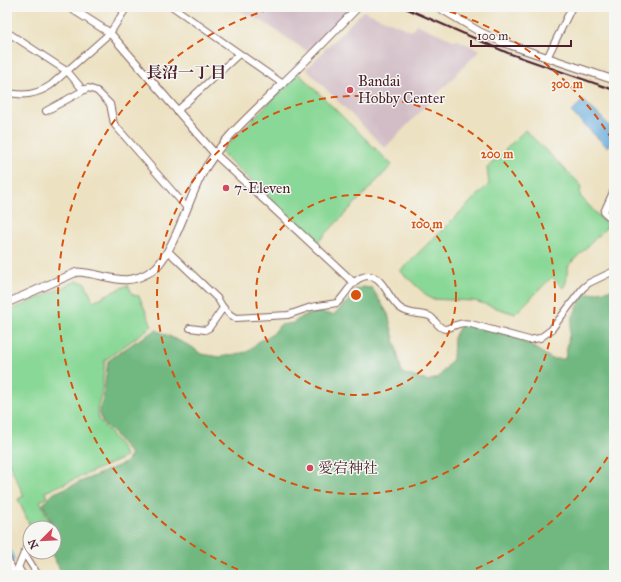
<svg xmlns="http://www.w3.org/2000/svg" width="621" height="582" viewBox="0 0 621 582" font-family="'IM FELL Great Primer','Noto Serif JP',serif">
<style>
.industrial{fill:#d2bdc6}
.green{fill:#8ad897;stroke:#6a7c61}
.forest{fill:#6fb880;stroke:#5c6c56}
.water{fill:#68aedf;stroke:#596685}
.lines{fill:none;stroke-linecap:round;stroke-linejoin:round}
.stream{stroke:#68aedf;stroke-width:2}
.minor-casing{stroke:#836360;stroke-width:8}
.tertiary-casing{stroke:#836360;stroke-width:9}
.minor{stroke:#fff;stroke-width:6}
.tertiary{stroke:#fff;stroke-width:7}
.rail{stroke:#4a1f2b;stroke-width:2}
.ring{fill:none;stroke:#d8530f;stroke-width:2;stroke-dasharray:7 5}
.poi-dot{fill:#d1495b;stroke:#f6f6f2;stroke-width:1.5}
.labels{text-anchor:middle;stroke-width:3;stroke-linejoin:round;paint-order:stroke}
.poi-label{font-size:15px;fill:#4a1f2b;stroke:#f6f6f2;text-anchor:start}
.neighbourhood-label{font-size:16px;font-weight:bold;fill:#4a1f2b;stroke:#f6f6f2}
.centre{fill:#d8530f;stroke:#f6f6f2;stroke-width:2}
.ring-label{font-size:12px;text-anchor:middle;font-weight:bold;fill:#d8530f;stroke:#f6f6f2;stroke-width:3;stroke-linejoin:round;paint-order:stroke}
</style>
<rect width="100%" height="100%" fill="#f6f6f2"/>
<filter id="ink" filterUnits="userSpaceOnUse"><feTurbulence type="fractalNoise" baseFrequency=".025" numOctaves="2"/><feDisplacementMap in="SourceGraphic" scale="8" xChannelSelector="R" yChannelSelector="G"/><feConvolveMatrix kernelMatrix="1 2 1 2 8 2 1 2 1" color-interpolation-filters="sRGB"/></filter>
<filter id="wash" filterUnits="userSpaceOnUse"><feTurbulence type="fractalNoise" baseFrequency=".012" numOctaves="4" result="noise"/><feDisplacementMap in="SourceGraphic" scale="16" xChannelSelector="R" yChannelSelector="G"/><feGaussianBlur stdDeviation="0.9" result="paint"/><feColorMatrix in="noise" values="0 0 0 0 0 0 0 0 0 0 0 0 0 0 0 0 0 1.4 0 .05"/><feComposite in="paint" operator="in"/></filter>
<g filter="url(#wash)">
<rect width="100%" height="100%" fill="#ece1c1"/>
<g class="industrial">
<polygon points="231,7 353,7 308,52 262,21"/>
<polygon points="363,11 412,31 416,24 455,41 457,40 480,50 385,148 306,69"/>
</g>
<g class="green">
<polygon points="298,73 392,165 316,244 221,152"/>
<path d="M525,130L581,185L580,196L608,226L569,265C565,274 569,280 563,288L552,277L515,314L475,301L431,299L400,271L489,184L487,168Z"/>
<polygon points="77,281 85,283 93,301 128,285 133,295 139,296 152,326 105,360 102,390 97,409 99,420 120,445 126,457 45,492 47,498 40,501 52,528 31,528 18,499 24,496 7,459 7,312"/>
</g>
<polygon class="forest" points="363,287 372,288 388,314 402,373 427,381 438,378 453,359 454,337 462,323 517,337 552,359 565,359 572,319 583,295 614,289 614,575 63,575 51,553 54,552 54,549 60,542 43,504 54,493 125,463 131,455 116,436 103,423 99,412 103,398 108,361 135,342 156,330 192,347 201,354 220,357 247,352 258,342 273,334 280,325 293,323 303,316 319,312 333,315 348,301 353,291"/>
<polygon class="water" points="583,100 614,130 614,139 607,147 571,112"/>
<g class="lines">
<polyline class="stream" points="7,543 14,560"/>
</g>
</g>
<g filter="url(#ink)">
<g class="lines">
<defs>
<g id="minor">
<polyline points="173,7 283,84"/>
<polyline points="7,32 68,72 83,90"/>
<polyline points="547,58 572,7"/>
<path d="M7,92C22,97 38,94 51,85L110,33L127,7"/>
<polyline points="46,111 88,88 97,91 110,104 114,124 187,208"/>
<polyline points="177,111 239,54"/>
<polyline points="614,190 604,212 614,221"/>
<path d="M168,251L218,299C222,307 227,314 236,318L288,315L311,307L337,303C347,294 353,276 369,276C383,276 389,300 400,308C409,315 419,313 429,316C435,318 437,328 445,329C449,329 452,326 456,325C461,323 466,323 471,324L529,340L540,338L551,330L583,288L589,283L614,271"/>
<polyline points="190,328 205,330 209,328 223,308"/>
<polyline points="24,553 38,575"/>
<polyline points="18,567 23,575"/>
<polyline points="15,575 29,541"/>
</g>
<g id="tertiary">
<polyline points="69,7 110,33 215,154 354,283"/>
<polyline points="438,7 480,32 504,43 614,80"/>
<path d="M7,303L77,272C106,273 124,290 153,270C172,256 189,199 201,176C220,140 253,113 281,85C307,60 333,33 358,7"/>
<polyline points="7,559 14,575"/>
</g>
</defs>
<use href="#minor" class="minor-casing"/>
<use href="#tertiary" class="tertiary-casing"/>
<use href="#minor" class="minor"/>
<use href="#tertiary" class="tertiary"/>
<polyline class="rail" points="403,7 508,53 614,90"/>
</g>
</g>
<g class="ring">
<circle cx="356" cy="295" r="100"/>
<circle cx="356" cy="295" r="199"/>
<path d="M614 447A299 299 0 0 1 463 574M249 574A299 299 0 0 1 274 8M438 8A299 299 0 0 1 614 143"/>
</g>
<g class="poi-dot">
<circle cx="350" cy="90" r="4"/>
<circle cx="226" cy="188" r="4"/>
<circle cx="310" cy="468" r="4"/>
</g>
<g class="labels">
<g class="poi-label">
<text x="358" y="86">Bandai<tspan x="358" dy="17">Hobby Center</tspan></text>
<text x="234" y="193">7-Eleven</text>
<text x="318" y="473">愛宕神社</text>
</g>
<g class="neighbourhood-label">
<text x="186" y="78">長沼一丁目</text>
</g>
</g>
<circle cx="356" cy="295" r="6" class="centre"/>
<g class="ring-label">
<text x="567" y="88">300 m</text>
<text x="497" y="158">200 m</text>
<text x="427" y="228">100 m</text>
</g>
<rect width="621" height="582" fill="none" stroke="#f6f6f2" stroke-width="24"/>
<g transform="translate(42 540) rotate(246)"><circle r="19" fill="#f6f6f2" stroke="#b1a0a2"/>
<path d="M0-3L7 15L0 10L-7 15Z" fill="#d1495b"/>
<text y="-6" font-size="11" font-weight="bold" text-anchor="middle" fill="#4a1f2b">N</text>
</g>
<path d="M471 40v6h100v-6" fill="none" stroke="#4a1f2b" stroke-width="2"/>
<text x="477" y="40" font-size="12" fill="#4a1f2b" stroke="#f6f6f2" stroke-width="3" paint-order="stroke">100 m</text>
</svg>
